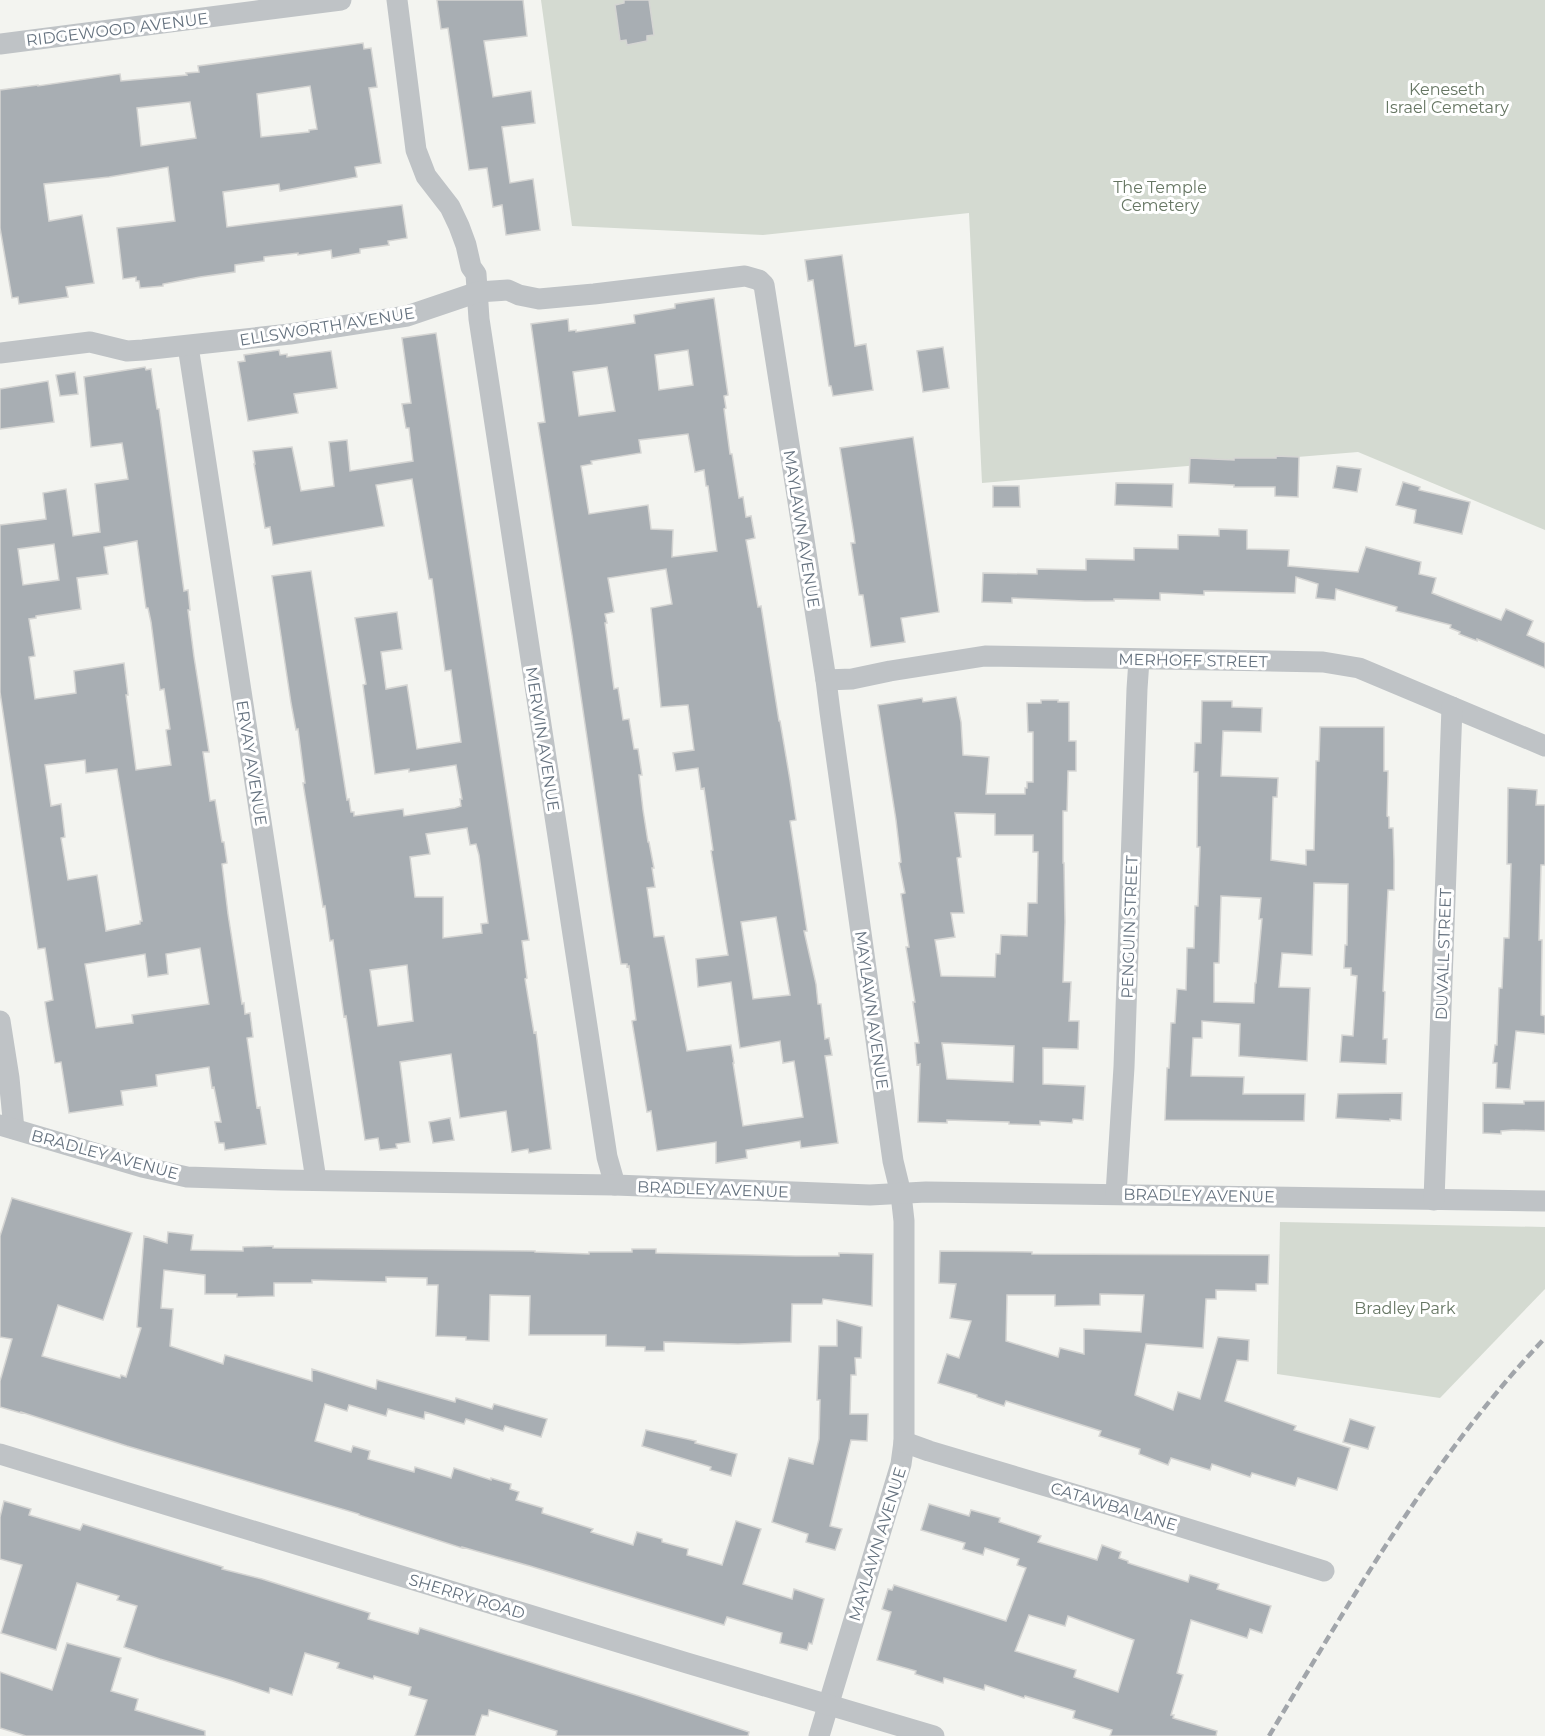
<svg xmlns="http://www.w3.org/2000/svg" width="1545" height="1736" viewBox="0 0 1545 1736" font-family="Montserrat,sans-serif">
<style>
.green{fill:#d4dad1}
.building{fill:#a8aeb3;stroke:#d5d5d3;stroke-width:1.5;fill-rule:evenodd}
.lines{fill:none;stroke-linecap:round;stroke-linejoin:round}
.street{stroke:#bfc3c6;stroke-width:21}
.rail{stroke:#a1a5aa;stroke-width:4.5;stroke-dasharray:9 4.5;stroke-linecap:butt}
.labels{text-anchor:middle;stroke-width:6;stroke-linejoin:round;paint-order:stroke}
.street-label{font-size:16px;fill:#65727f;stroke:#fff}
.park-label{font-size:16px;fill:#667663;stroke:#fff}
</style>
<rect width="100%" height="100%" fill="#f3f4f0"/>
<g class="green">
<polygon points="541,0 1545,0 1545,530 1358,452 982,483 969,213 763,235 572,226"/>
<polygon points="1280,1222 1545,1227 1545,1289 1440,1398 1277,1374"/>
</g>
<g class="building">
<polygon points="437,0 523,0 527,36 484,41 493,97 531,91 535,123 502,127 510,183 533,179 540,230 506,235 502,205 493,207 487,168 469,170 448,28 441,29"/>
<polygon points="624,0 649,0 654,35 647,36 647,41 627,45 626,40 620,41 615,5 624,3"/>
<path d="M363,43L364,49L371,48L377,87L369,88L381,163L355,167L357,177L280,191L279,184L223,192L227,227L402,205L407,238L388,241L389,245L360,249V253L332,258L331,250L298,255V253L264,257V261L235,265V272L200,277L163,284V286L140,288L139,281H136V277L123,279L117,228L175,221L168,167L109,177L44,184L49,221L82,215L94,283L66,287L68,297L19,304L18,297L12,298L0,228V90L38,85V86L120,74L121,81L187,75L186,73L199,72L198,66ZM310,86L317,129L309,130V132L261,137L257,94ZM190,102L196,138L141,146L137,108Z"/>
<polygon points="842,255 855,346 866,344 873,390 833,396 831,386 829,386 813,280 808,281 805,260"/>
<path d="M714,298L728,395L724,396L726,408L724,409L730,454H732L739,498L743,497L746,517L751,516L755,538L746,540L758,607L761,606L779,721H780L790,780L796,820L790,821L807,931H804L816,984L818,1004H821L825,1039L829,1038L832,1055L825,1056L838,1143L801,1148L800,1141L746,1150L747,1158L716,1163V1142L657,1151L651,1111L647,1112L632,1021L636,1020L629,966L627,967V964H621L608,881L572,635L538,423L545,422L531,324L568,319L569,331L576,330V332L635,323L634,315L675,308V304ZM688,350L693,385L659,390L655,355ZM607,367L615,411L579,416L573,372ZM688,434L695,472L704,470L706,486H708L717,551L672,557L673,530L651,529L648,505L589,514L581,466L592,464L591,461L641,453L639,440ZM666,569L672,604L651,608L661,707L688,705L694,750L673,753L676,771L698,768L701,789L704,788L713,850L711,851L728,955L696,959L698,987L731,982L740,1048L780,1041L783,1063L794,1061L803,1117L743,1126L733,1063H734L731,1045L687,1051L664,936L654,937L647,888L655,887L652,868H654L649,842H648L643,810L639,775H642L638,749H634L629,719L623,720L618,688L614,689L605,623H607L605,614L614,612L608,578ZM776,917L790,995L753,999L741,922Z"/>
<path d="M436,333L529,940L522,941L527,978L525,979L534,1033L536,1032L551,1149L529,1153L528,1149L512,1152L506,1111L460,1118L451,1054L400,1062L410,1142L396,1144L397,1148L380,1150L378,1138L365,1140L346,1016L344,1017L333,940L330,941L325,906L323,907L303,783H305L298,729L296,730L291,703L272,576L311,571L347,800L349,799L351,812H354V816L403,809L404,816L455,808L461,806L460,799H462L456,765L409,772V769L375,774L363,685L366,684L355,618L397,612L402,649L381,652L386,689L407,685L417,749L461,742L451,670L445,671L432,579H429L412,479L376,485L384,526L273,545L270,527L265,528L254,464H255L253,451L292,447L301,491L334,486L329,442L347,440L350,471L413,461L409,428H406L402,404L411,403L402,338ZM467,828L470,845L476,844L479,855L488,923L481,924L482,933L443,938V897H415L410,857L430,854L426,834ZM407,965L413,1021L378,1026L370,970Z"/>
<polygon points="943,347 949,388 923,392 917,351"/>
<polygon points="279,350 280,355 287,354 287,357 331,351 337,388 294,394 298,413 248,421 238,362 245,361 244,355"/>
<path d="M145,367L146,370L151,369L157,409H159L184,591L188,590L190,610H188L194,657L209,752H203L210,801L215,800L222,842H224L227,863L222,864L228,914L242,1004L244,1003L245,1014L250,1013L253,1037L247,1038L257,1108L260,1107L266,1144L225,1150L224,1143H219L215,1122H221L214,1087L212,1088L209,1067L156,1075L157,1086L121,1091L123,1105L69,1113L61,1062L55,1063L48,1022L45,1002L53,1000L45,948L38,949L0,692V525L46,519L43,493L66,489L73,536L100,532L95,484L128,479L122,443L91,447L84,377ZM137,541L146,608H148L151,622L160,690L164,689L170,729L166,730L171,765L136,770L126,695H128L124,663L74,671L76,693L35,699L29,657L35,656L29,619L36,618V616L81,609L77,578L108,574L104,547ZM54,544L59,580L23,585L18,549ZM85,760L86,773L117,769L142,921H140V924L106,931L97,875L68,880L61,838L65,837L61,804L51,806L45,765ZM200,948L209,1004L132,1015L133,1023L96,1028L85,964L145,954L148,977L168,974L166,954Z"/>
<polygon points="75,372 78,394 60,396 56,375"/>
<polygon points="48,381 54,422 0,429 0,389"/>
<polygon points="913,437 939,612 901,618 905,642 871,647 863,595 859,595 851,543 855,543 854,535 840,448"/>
<polygon points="1276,456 1299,457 1298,497 1275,496 1275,487 1234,487 1234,485 1189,483 1190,458 1234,460 1234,458 1276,458"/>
<polygon points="1337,466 1361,469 1357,492 1333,488"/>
<polygon points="1403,482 1420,487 1419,490 1470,502 1462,534 1414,523 1416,510 1396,505"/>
<polygon points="1116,483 1173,484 1172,507 1115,505"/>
<polygon points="993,486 1019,486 1020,507 993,507"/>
<polygon points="1219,529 1247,530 1247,549 1289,550 1288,566 1358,572 1366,547 1421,562 1419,574 1436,578 1432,593 1501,620 1506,609 1533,621 1527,635 1545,643 1545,668 1477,639 1477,641 1459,634 1460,632 1450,628 1451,625 1396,611 1397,607 1336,589 1335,600 1316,598 1318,584 1296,577 1295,593 1204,591 1204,595 1160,593 1160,600 1114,599 1114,601 1085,601 1012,598 1012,603 982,602 983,573 1037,574 1037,569 1086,570 1086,559 1134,560 1134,548 1178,549 1178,535 1219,536"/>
<path d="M956,697L961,722L963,755L989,757L986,794H1025V788H1027V782H1033V732H1028L1027,703H1041V700H1058V702H1069V741H1076V771H1068L1067,811H1063V863H1064L1065,922L1063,982H1071L1069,1021H1079L1078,1049L1043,1048V1084L1085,1086L1083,1120L1073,1119L1072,1123L1040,1121V1125L1009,1124V1122L947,1120V1123L918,1122L920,1064L917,1065L915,1043H919L913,1002H915L906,947H909L901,894L905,893L899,863L901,862L896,820L878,705L922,698L923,702ZM955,813L995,814V835H1033V852H1038L1037,903H1028L1027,936L1001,935L1000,954H996L995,977L941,976L935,940L955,937L951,913H964L957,858L961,857ZM942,1043L1014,1046L1013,1082L947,1079Z"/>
<path d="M1202,701H1232V707L1262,708L1261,732L1223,731L1221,776L1278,778L1277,797H1273L1271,860L1306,865V850H1314L1316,761H1319L1320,727H1384V771H1388L1387,816L1389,817V828H1393L1394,861V890H1388L1383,991L1385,992L1383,1039H1387L1386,1064L1340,1062L1342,1035L1353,1036L1357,976L1351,975V968H1344L1345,945H1347L1348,884L1314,883L1312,955L1282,953L1279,987L1310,988L1307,1061L1239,1056L1240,1024L1202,1021V1038H1193L1191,1076L1244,1077L1243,1094H1305L1304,1121L1165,1120L1167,1068H1169L1171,1023H1175L1177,989L1186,990L1187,948H1194L1195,906H1198L1200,847H1197L1198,772H1194L1195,743H1201ZM1221,896L1261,898L1259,919H1262L1256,983H1255L1254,1003L1214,1002V963H1219Z"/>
<polygon points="1508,788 1537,790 1536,805 1545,805 1545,865 1541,865 1539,940 1542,940 1541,1015 1545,1016 1545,1034 1516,1031 1510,1089 1496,1088 1497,1063 1493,1063 1495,1045 1497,1045 1499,988 1502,988 1504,938 1509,938 1511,864 1507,864"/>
<polygon points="1402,1093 1401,1120 1390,1119 1390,1121 1336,1118 1338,1094"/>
<polygon points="1524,1101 1545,1101 1545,1131 1513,1130 1501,1131 1501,1134 1483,1133 1483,1103 1524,1104"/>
<polygon points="450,1118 454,1140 433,1143 429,1122"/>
<polygon points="12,1198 132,1233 103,1320 58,1305 42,1356 120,1378 121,1375 126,1377 141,1328 137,1327 144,1236 167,1243 168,1232 193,1235 191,1250 243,1251 243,1247 273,1246 273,1248 535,1251 535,1252 589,1254 589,1252 632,1252 632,1249 656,1249 656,1253 795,1256 839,1256 839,1253 873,1254 872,1306 823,1299 822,1304 792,1304 791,1342 738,1344 664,1342 664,1351 645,1351 645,1347 606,1346 606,1335 529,1335 530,1296 490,1295 489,1341 466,1340 466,1337 436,1336 438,1285 427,1285 427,1278 386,1277 386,1282 312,1280 312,1283 274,1283 274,1296 237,1297 237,1294 205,1294 205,1275 164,1270 161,1308 173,1309 170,1346 223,1364 225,1355 312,1381 312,1369 376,1389 377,1380 455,1402 456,1398 492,1409 494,1404 547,1419 541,1437 505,1426 503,1431 466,1419 464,1424 425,1412 424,1419 388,1409 386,1416 349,1405 347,1411 325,1404 315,1441 351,1452 353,1446 370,1451 368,1459 414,1472 415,1467 451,1478 454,1468 491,1480 491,1478 511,1484 510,1489 519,1492 516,1500 543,1508 542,1513 593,1529 591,1532 633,1545 637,1532 662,1539 662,1542 688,1549 687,1555 722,1565 736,1521 761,1529 743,1584 792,1599 794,1589 824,1599 812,1644 809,1643 807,1650 780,1643 782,1633 727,1617 724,1625 530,1566 462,1547 462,1548 359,1515 359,1514 127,1446 21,1412 21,1413 0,1407 0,1381 12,1339 0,1337 0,1236"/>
<path d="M940,1251L1032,1252V1254L1269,1255L1268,1284H1256V1291L1216,1290V1299H1206L1203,1348L1146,1344L1135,1395L1173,1410L1178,1392L1200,1399L1218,1337L1249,1340L1248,1361L1237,1360L1225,1401L1296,1426L1294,1430L1350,1448L1337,1490L1298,1478L1295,1486L1252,1473L1250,1477L1212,1464L1210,1470L1171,1458L1168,1465L1139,1454L1140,1449L1099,1436L1101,1431L1006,1401L1004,1406L977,1397V1395L938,1383L947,1354L959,1358L971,1321L950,1318L956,1284L939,1283ZM1100,1294L1144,1295L1141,1332L1084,1329V1354L1060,1348L1058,1357L1006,1341L1007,1295H1055V1306L1100,1305Z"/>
<polygon points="837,1320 862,1327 861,1358 855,1358 856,1375 851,1375 850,1414 868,1414 867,1441 851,1440 830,1526 842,1529 835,1550 806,1542 808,1534 772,1522 789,1458 813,1464 819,1439 820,1400 817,1400 819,1346 837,1346"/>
<polygon points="1350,1419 1375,1427 1368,1449 1343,1442"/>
<polygon points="646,1430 696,1441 695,1443 737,1454 731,1476 710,1470 711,1467 642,1446"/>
<polygon points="4,1501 31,1509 29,1515 80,1530 83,1524 223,1567 222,1569 262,1579 370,1613 368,1619 418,1634 420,1628 639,1696 749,1732 748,1736 556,1736 557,1731 489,1710 488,1716 482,1715 475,1736 415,1736 427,1700 409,1695 411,1687 374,1676 373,1679 337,1668 339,1663 305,1653 292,1695 270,1688 269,1693 233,1681 160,1659 124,1647 137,1606 117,1600 119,1596 77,1583 56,1650 1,1633 22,1565 0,1559 0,1517"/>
<path d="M929,1504L969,1516L971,1510L1000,1518L999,1522L1041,1536L1038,1542L1097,1560L1102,1545L1121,1552L1119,1558L1128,1561V1563L1188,1582L1190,1575L1219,1584L1217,1589L1271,1606L1262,1633L1250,1629L1247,1638L1191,1620L1177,1673L1183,1675L1171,1715H1174L1173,1718L1217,1731L1216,1736H1110L1112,1730L1073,1718L1075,1711L1025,1696L1024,1698L985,1685L984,1690L944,1678L943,1683L915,1674L916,1671L877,1660L891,1612L882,1609L888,1589L892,1590L894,1585L1006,1621L1026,1568L1017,1565L1019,1559L985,1548L983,1555L963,1549L965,1543L921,1530ZM1029,1615L1065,1626L1068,1616L1134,1640L1118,1692L1074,1677L1076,1670L1015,1651Z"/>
<polygon points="67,1643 121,1658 111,1691 138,1699 135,1710 205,1731 205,1736 26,1736 0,1728 0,1672 52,1690"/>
</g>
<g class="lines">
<g class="street">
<polyline points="397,0 416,150 426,176 450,207 459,226 466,245 471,267 476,274 479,319 607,1157 615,1185"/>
<polyline points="0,44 341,0"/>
<polyline points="188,346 316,1180"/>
<polyline points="0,353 90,342 127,351 143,350 290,334 407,316 478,292 508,290 519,295 539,299 594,294 745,276 759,280 764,285 826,680 830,712 893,1161 901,1194 904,1221 904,1442 901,1464 819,1736"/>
<polyline points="826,680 852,679 890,671 985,656 1323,662 1359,668 1545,746"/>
<polyline points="0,1021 9,1078 14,1129"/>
<polyline points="0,1125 142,1167 187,1177 281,1180 615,1185 870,1195 926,1192 1545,1201"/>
<polyline points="1116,1194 1124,1067 1137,689 1139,660"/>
<polyline points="1434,1200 1452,707"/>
<polyline points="904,1442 929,1451 1127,1510 1324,1571"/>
<polyline points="0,1454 687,1663 934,1736"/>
</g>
<path class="rail" d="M1269,1736C1352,1598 1434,1455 1545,1338"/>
</g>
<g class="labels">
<g class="street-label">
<text transform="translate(117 29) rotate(-7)" y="6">RIDGEWOOD AVENUE</text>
<text transform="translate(327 326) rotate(-9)" y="6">ELLSWORTH AVENUE</text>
<text transform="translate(802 529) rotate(81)" y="6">MAYLAWN AVENUE</text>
<text transform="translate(1193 660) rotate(1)" y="6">MERHOFF STREET</text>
<text transform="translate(543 739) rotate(81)" y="6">MERWIN AVENUE</text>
<text transform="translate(252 763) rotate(81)" y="6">ERVAY AVENUE</text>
<text transform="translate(1129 927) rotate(-88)" y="6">PENGUIN STREET</text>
<text transform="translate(1443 954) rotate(-88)" y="6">DUVALL STREET</text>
<text transform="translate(872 1010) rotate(82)" y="6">MAYLAWN AVENUE</text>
<text transform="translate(105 1154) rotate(15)" y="6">BRADLEY AVENUE</text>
<text transform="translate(713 1189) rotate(2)" y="6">BRADLEY AVENUE</text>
<text transform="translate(1199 1195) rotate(1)" y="6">BRADLEY AVENUE</text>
<text transform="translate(1114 1506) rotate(17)" y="6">CATAWBA LANE</text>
<text transform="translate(877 1544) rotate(-73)" y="6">MAYLAWN AVENUE</text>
<text transform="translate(467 1596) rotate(17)" y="6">SHERRY ROAD</text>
</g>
<g class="park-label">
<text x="1447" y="95">Keneseth<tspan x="1447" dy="18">Israel Cemetary</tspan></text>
<text x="1160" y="193">The Temple<tspan x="1160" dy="18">Cemetery</tspan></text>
<text x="1405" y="1314">Bradley Park</text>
</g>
</g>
</svg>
